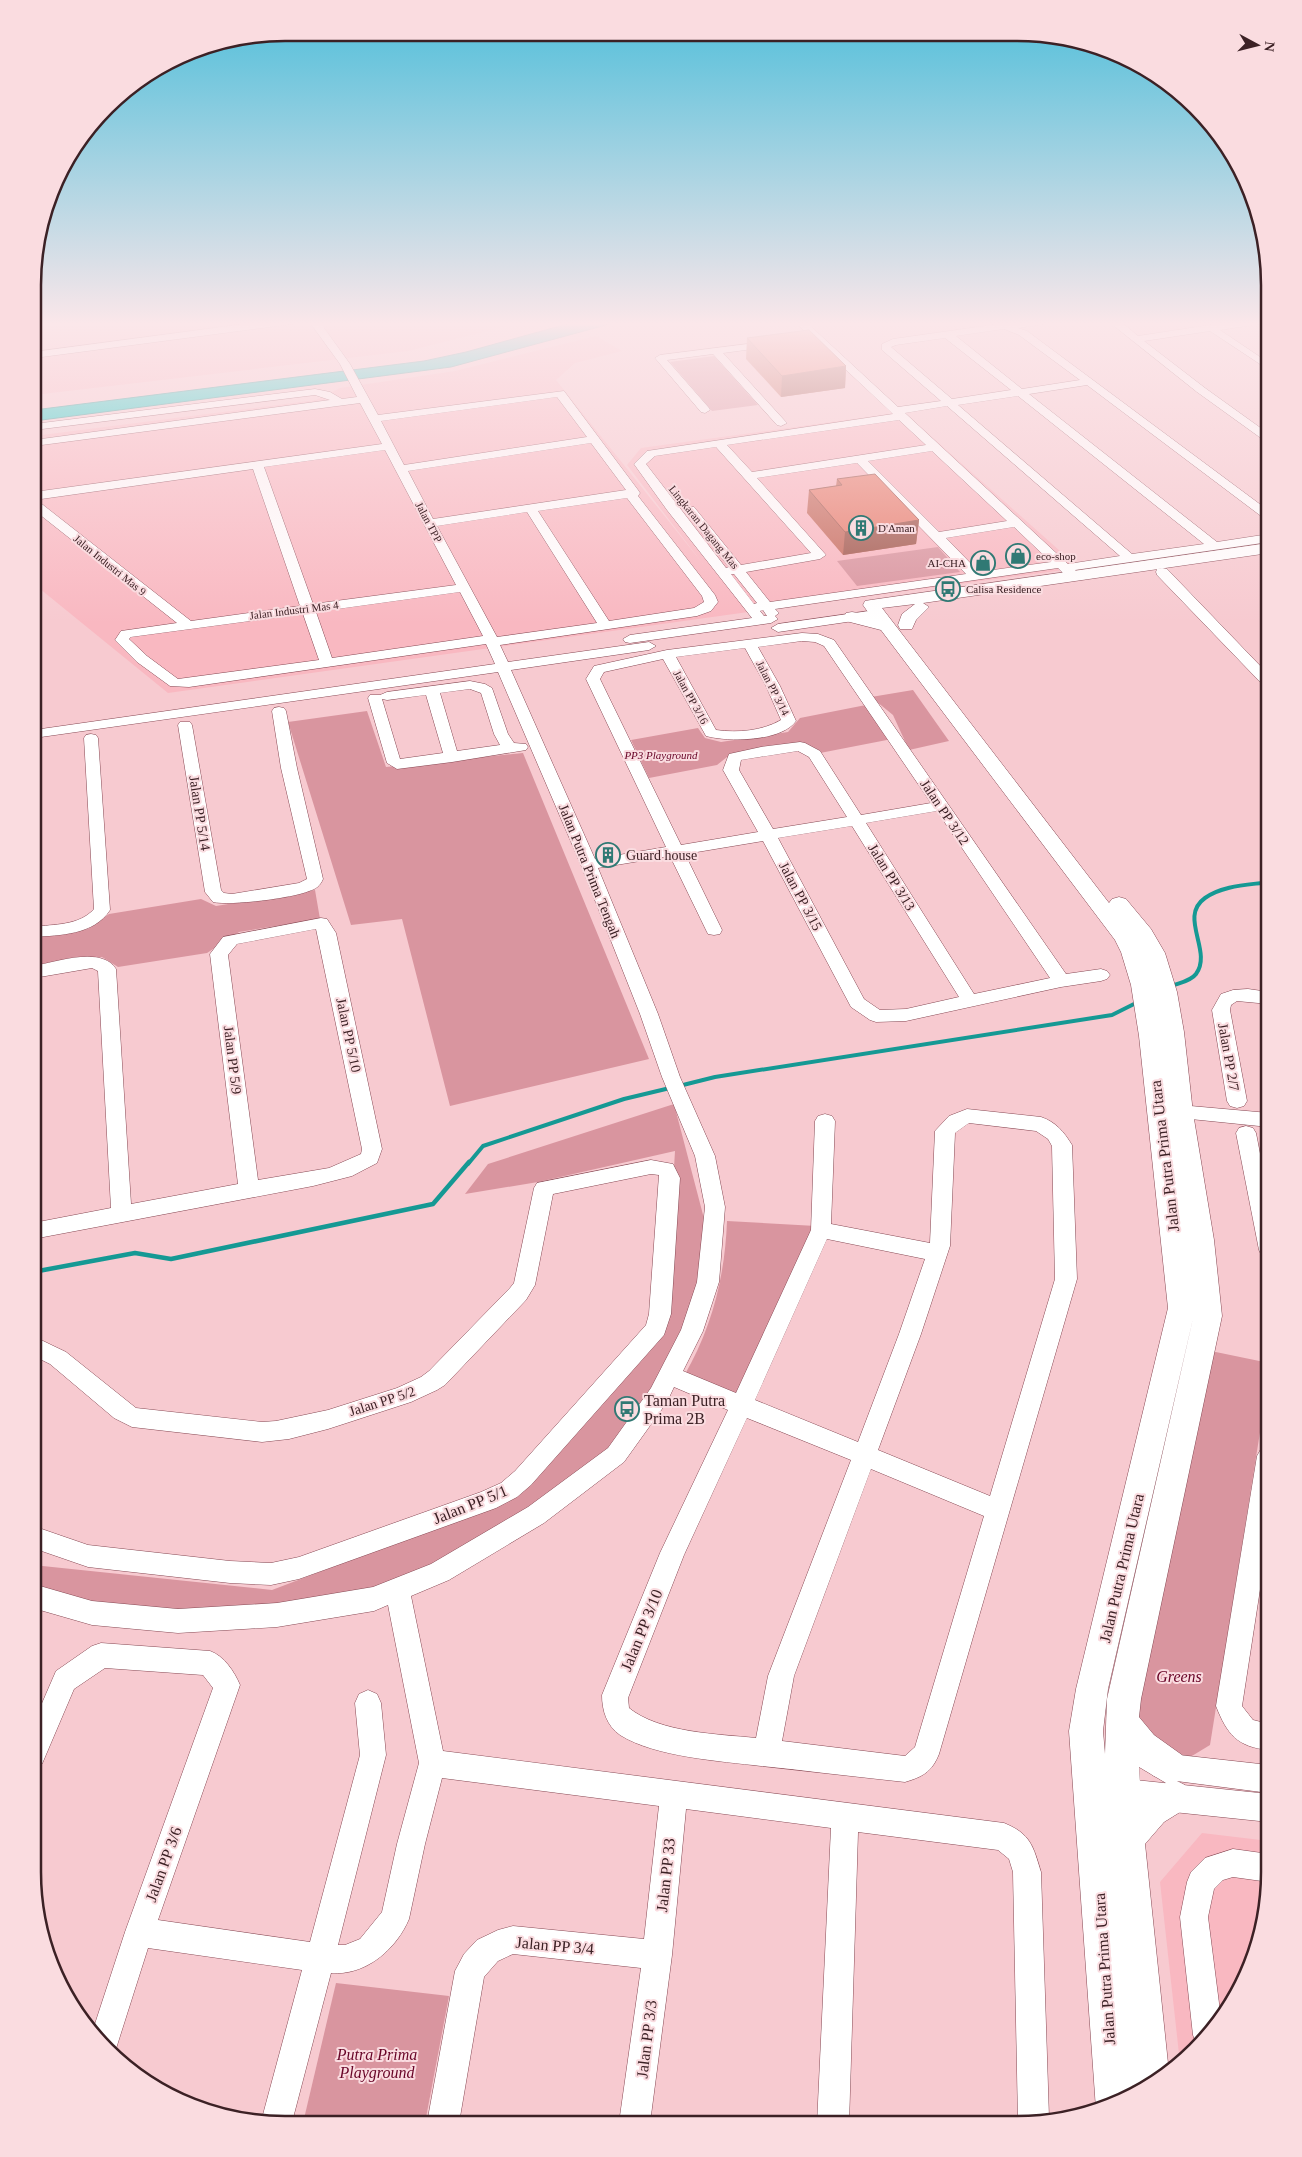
<svg xmlns="http://www.w3.org/2000/svg" width="1302" height="2157" viewBox="0 0 1302 2157" font-family="Georgia,serif">
<style>
.built{fill:#f9b8c1}
.green{fill:#d9959f}
.water{fill:#04ccc4;stroke:#159994}
.lines{fill:none;stroke-linecap:round;stroke-linejoin:round}
.stream-far1{stroke:#159994;stroke-width:4}
.stream{stroke:#159994;stroke-width:4.5}
.minor-casing{stroke:#874954;stroke-width:1}
.major-casing{stroke:#874954;stroke-width:1}
.minor{fill:#fff;fill-rule:evenodd}
.major{fill:#fff;fill-rule:evenodd}
.wall{fill:#c76d5f}
.shaded-wall{fill:#a2594e}
.building{fill:#e77f6f;stroke:#a2594e}
.labels{text-anchor:middle;stroke-width:4;stroke-linejoin:round;paint-order:stroke}
.far-street-label{font-size:11px;fill:#3c2125;stroke:#fadce0}
.far-poi-label{font-size:11px;fill:#3c2125;stroke:#fadce0;text-anchor:start}
.far-park-label{font-size:11px;font-style:italic;fill:#680427;stroke:#fadce0}
.street-label{font-size:14px;fill:#3c2125;stroke:#fadce0}
.poi-label{font-size:14px;fill:#3c2125;stroke:#fadce0;text-anchor:start}
.near-street-label{font-size:16px;fill:#3c2125;stroke:#fadce0}
.near-poi-label{font-size:16px;fill:#3c2125;stroke:#fadce0;text-anchor:start}
.near-park-label{font-size:16px;font-style:italic;fill:#680427;stroke:#fadce0}
.rim{fill:none;stroke:#3c2125;stroke-width:2.5}
</style>
<rect width="100%" height="100%" fill="#f7cad0"/>
<g class="built">
<polygon points="35,321 509,321 512,325 408,351 34,395"/>
<polygon points="596,336 622,351 575,363 556,380 703,564 627,465 641,448 904,412 1079,568 741,613 168,693 34,584 34,436 316,400 340,388 455,371"/>
<polygon points="1202,1833 1269,1841 1269,1889 1250,1968 1217,2025 1180,2063 1160,1882"/>
</g>
<g class="green">
<polygon points="714,356 758,405 712,411 670,362"/>
<polygon points="938,547 960,572 857,586 837,561"/>
<polygon points="913,690 949,741 909,750 893,715 871,697"/>
<polygon points="871,704 892,739 820,753 802,745 727,757 717,765 649,778 631,740 698,728 705,738 721,742 788,732 800,718"/>
<polygon points="367,711 386,767 523,753 649,1059 450,1106 402,919 351,925 288,722"/>
<polygon points="315,890 320,919 239,932 207,953 118,967 102,957 34,968 34,937 88,929 109,914 201,899 216,906"/>
<polygon points="674,1104 707,1230 690,1319 652,1394 606,1456 482,1542 372,1591 278,1608 177,1613 92,1604 33,1586 33,1565 272,1590 519,1496 664,1333 675,1151 538,1182 465,1194 488,1164"/>
<path d="M727,1221L816,1226L739,1399L684,1376C712,1328 725,1276 727,1221Z"/>
<polygon points="1211,1351 1269,1363 1269,1376 1210,1745 1182,1762 1133,1722"/>
<polygon points="336,1983 449,1996 425,2123 303,2123"/>
</g>
<polygon class="water" points="578,321 621,321 451,367 34,421 34,410 424,361 466,352"/>
<g class="lines">
<g class="stream-far1">
<path d="M1172,986C1179,983 1191,981 1196,974C1213,951 1178,917 1205,898C1223,885 1249,885 1269,882"/>
<polyline points="679,1086 715,1077 1112,1015 1138,1002"/>
<polyline points="468,1164 483,1146 624,1099 670,1088"/>
</g>
<polyline class="stream" points="33,1272 135,1253 171,1259 433,1204 469,1162"/>
<defs>
<g id="minor">
<polygon points="267,321 297,321 292,324 34,358 34,352"/>
<path d="M309,321H319L350,364L378,415L564,391L638,490L640,493L638,496L715,595L718,602L711,611L697,616L500,645L508,662L649,642L656,646L649,650L511,670L595,859L666,847L586,679L594,666L667,650L802,633L818,634L834,640L1066,974L1101,969L1107,971L1110,975L1107,979L1101,981L1061,987L906,1021L876,1022L870,1020L851,1007L763,841L685,854L722,930L720,934L714,935L708,934L706,930L670,856L598,868L658,1014L680,1077L715,1156L725,1207L719,1282L703,1331L683,1371L736,1393L811,1230L815,1121L818,1116L825,1114L832,1116L835,1121L831,1224L930,1243L935,1131L949,1116L967,1109L1041,1117C1056,1122 1064,1132 1072,1145L1077,1279L939,1754C932,1772 922,1777 905,1782C857,1777 809,1771 761,1766C720,1761 655,1757 620,1735C607,1726 602,1711 602,1695L660,1553L728,1410L674,1387L667,1402L624,1462L544,1523L449,1580L411,1596L443,1751L1004,1823C1031,1834 1033,1846 1041,1872L1049,2118L1020,2124L1018,2121L1013,1872L1009,1859L998,1850L858,1832L849,2124H817L831,1828L686,1809L672,1955L650,2123H619L641,1968L513,1954L498,1961L484,1977L459,2123H427L455,1971L464,1954L477,1940L498,1930L513,1926L644,1939L659,1806L442,1778L425,1844L409,1919C396,1950 365,1976 331,1973L292,2122H261L302,1970L148,1948L114,2055L92,2033L125,1932L213,1688L203,1675L105,1668L74,1689L42,1764L33,1768V1724L56,1671L92,1646L101,1643L210,1651C224,1656 234,1671 240,1685L158,1920L310,1942L360,1755L355,1703L359,1694L368,1690L377,1694L381,1703L386,1755L338,1945H345L360,1939L382,1912L397,1844L419,1763L388,1605L374,1611L277,1627L178,1633L92,1625L33,1608V1584L92,1601L178,1609L277,1603L373,1587L431,1564L528,1507L608,1448L651,1388L681,1330L697,1282L705,1207L695,1156L662,1077L640,1014L581,865L498,672L34,738V730L495,664L486,644L189,687L170,686L137,662L115,640L121,631L177,623L34,510V500L38,501L191,621L300,606L253,469L34,500V492L382,444L360,403L34,446V440L330,400L315,395L34,430V424L315,389L330,392L342,399L357,397L340,364ZM557,397L587,437L404,465L381,421ZM591,443L626,490L433,519L408,471ZM385,450L456,585L313,604L264,467ZM627,498L702,596L704,602L694,608L609,621L538,511ZM527,512L597,623L497,637L437,526ZM460,592L483,636L332,658L316,612ZM303,614L319,660L178,679L147,656L129,639L131,637ZM802,641L815,642L824,646L931,803L861,815L820,751L805,743L800,742L761,747L729,754L723,770L758,832L681,845L600,679L604,672L663,659L706,736C728,742 781,742 796,721L780,686L758,647ZM745,648L766,686L781,720C762,731 738,733 716,730L676,657ZM798,751L809,757L847,817L773,829L739,770L741,760ZM937,811L1050,978L974,994L866,823ZM852,826L959,997L906,1009L880,1010L864,999L778,838ZM969,1123L1036,1131L1048,1139L1052,1146L1055,1279L990,1496L878,1450L921,1334L950,1246L955,1133ZM827,1239L925,1259L899,1334L858,1442L755,1400ZM747,1418L851,1460L768,1676L756,1738C718,1734 660,1733 629,1708L628,1698L684,1555ZM871,1469L984,1516L915,1747L905,1756L782,1741L794,1676Z"/>
<path d="M794,321H805L898,407L941,401L882,350V344L893,339L1020,321H1049L1044,324L1018,328L1027,331L1269,511V520L1265,519L1087,385L1029,394L1217,542L1269,534V542L1075,570L1080,576L1074,580L1069,579L1058,568L775,609L779,613L775,616L778,619L771,623L630,643L625,642L623,639L630,635L752,618L667,510L634,464L647,451L893,414ZM1004,329L1019,335L1080,380L1022,389L956,336ZM945,338L1011,390L952,399L891,347L896,345ZM1018,396L1204,544L1132,554L958,405ZM947,406L1120,556L1068,564L905,413ZM899,420L926,445L752,472L727,445ZM716,447L811,553L741,565L694,507H686L684,510L686,513L729,567L726,568L646,464L655,456ZM932,451L1007,521L939,532L868,461ZM857,463L966,574L770,602L746,572L820,559L826,555L757,478ZM1014,527L1051,562L979,572L946,538ZM731,574H734L757,603L754,604ZM763,610L767,616H764L760,611Z"/>
<polygon points="1108,321 1120,321 1138,336 1236,321 1264,321 1259,324 1220,330 1269,363 1269,370 1210,331 1144,341 1205,388 1269,434 1269,442 1265,441 1197,392"/>
<polygon points="771,341 776,344 775,346 723,353 785,421 787,423 781,426 777,425 713,354 667,360 709,408 710,410 705,413 701,412 655,358 660,355"/>
<polygon points="1162,568 1167,569 1269,675 1269,687 1264,686 1157,575 1156,572 1157,569"/>
<polygon points="869,611 876,615 874,618 778,632 771,628 778,624"/>
<path d="M470,681L485,684L492,688L508,734L514,743L526,744L528,747L526,750L452,762L397,769L387,763L368,698L370,695H380L387,692ZM470,689L481,693L494,734L500,745L457,751L440,693ZM426,695L443,753L400,759L382,699L387,700Z"/>
<path d="M279,707L284,708L286,711L297,768L323,879C320,886 316,889 309,891C293,898 230,906 213,902L205,892L178,725L180,722H190L192,725L221,890L224,893L232,894L299,883L307,879L281,768L272,711L274,708Z"/>
<path d="M91,734L96,735L98,738L110,910C94,935 60,935 34,937V927C54,924 79,926 94,909L84,738L86,735Z"/>
<path d="M321,918L327,919L336,933L382,1149L377,1163L352,1176L313,1186L33,1239V1223L111,1208L98,971L92,968L34,978V966C56,962 102,946 116,969L131,1204L238,1184L210,954L223,937ZM316,929L362,1149L361,1154L329,1168L258,1180L228,955L237,944Z"/>
<polygon points="1248,989 1269,992 1269,1004 1237,1001 1231,1005 1230,1010 1247,1101 1244,1106 1237,1108 1230,1106 1227,1101 1212,1010 1221,994 1233,990"/>
<polygon points="1168,1104 1269,1113 1269,1127 1161,1116 1158,1111 1161,1106"/>
<polygon points="1246,1126 1253,1128 1256,1133 1269,1200 1269,1258 1262,1256 1259,1250 1236,1133 1239,1128"/>
<polygon points="651,1160 673,1164 680,1178 671,1314 664,1335 531,1485 517,1497 496,1508 299,1579 271,1585 230,1583 88,1567 33,1548 33,1526 88,1545 230,1561 271,1563 299,1557 481,1492 501,1483 515,1471 646,1325 649,1314 659,1175 651,1174 553,1194 535,1285 526,1300 445,1385 437,1390 411,1402 328,1429 289,1439 262,1442 132,1427 114,1418 50,1364 42,1360 33,1364 33,1343 41,1340 66,1352 136,1408 262,1422 276,1421 328,1410 397,1388 421,1377 429,1371 510,1288 514,1283 534,1188 537,1183"/>
<path d="M1269,1446V1531L1242,1706L1253,1720L1269,1724V1750C1237,1747 1227,1734 1216,1706L1257,1456L1261,1449Z"/>
<polygon points="1161,1753 1269,1765 1269,1793 1161,1779 1152,1775 1148,1766 1152,1757"/>
<polygon points="1116,1778 1269,1794 1269,1822 1116,1806 1106,1802 1102,1792 1106,1782"/>
<polygon points="1233,1849 1269,1854 1269,1882 1233,1877 1223,1880 1214,1889 1208,1917 1221,2019 1197,2046 1193,2035 1180,1917 1187,1882 1191,1872 1205,1858"/>
</g>
<path id="major" d="M1269,543V553L923,603L929,607L916,620L912,629H900L898,625L902,614L915,604L882,608L1109,903L1112,899L1119,897L1126,899L1151,929L1165,953L1177,992L1184,1032L1193,1113L1214,1240L1222,1316L1141,1699L1139,1717L1154,1735L1182,1755L1187,1767L1182,1779L1177,1781L1185,1785L1190,1797L1185,1809L1164,1822L1145,1844L1169,2073L1135,2093L1132,2085L1133,2094L1113,2105L1096,2109L1069,1731L1076,1689L1168,1308L1139,1036L1131,985L1121,952L1115,940L881,630L846,621L844,617L846,613L852,612L870,615L863,605L865,601L871,600ZM1194,1314L1107,1699L1105,1754L1103,1731L1108,1689ZM1139,1767L1166,1783L1141,1797Z"/>
</defs>
<use href="#minor" class="minor-casing"/>
<use href="#major" class="major-casing"/>
<use href="#minor" class="minor"/>
<use href="#major" class="major"/>
</g>
<g class="wall">
<polygon points="747,338 846,366 845,388 781,397 746,359"/>
<polygon points="837,479 919,520 916,544 843,555 807,513 809,490 836,486"/>
</g>
<g class="shaded-wall">
<polygon points="846,366 845,388 781,397 782,376"/>
<polygon points="919,520 916,544 843,555 845,532"/>
</g>
<g class="building">
<polygon points="809,330 846,366 782,376 747,338"/>
<polygon points="875,474 919,520 845,532 809,490 842,485 837,479"/>
</g>
<linearGradient id="sky" x2="0" y2="1"><stop stop-color="#4dbeda"/><stop offset="0.52" stop-color="#fbe7ea"/><stop offset="1" stop-color="#fbe7ea" stop-opacity="0"/></linearGradient>
<rect width="1302" height="623" fill="url(#sky)"/>
<defs>
<symbol id="building-ring" viewBox="-11 -11 22 22"><circle r="9.5" fill="#fadce0" stroke="#307974" stroke-width="1.5"/><path d="M-4-6H4V6H1V3H-1V6H-4ZM-2.5-4.3h1.7v1.8h-1.7ZM.8-4.3h1.7v1.8H.8ZM-2.5-1h1.7V.8h-1.7ZM.8-1h1.7V.8H.8Z" fill="#307974"/></symbol>
<symbol id="shop-ring" viewBox="-11 -11 22 22"><circle r="9.5" fill="#fadce0" stroke="#307974" stroke-width="1.5"/><path d="M-5-2.5h2.3a2.7 3.5 0 0 1 5.4 0H5L5.5 6h-11ZM-1.5-2.5h3a1.5 2.3 0 0 0-3 0Z" fill="#307974"/></symbol>
<symbol id="bus-ring" viewBox="-11 -11 22 22"><circle r="9.5" fill="#fadce0" stroke="#307974" stroke-width="1.5"/><path d="M-5-6H5V4H4V6H2V4H-2V6H-4V4H-5ZM-3.5-4V0h7V-4ZM-3.5 1.2v1.5H-2V1.2ZM2 1.2v1.5H3.5V1.2Z" fill="#307974"/></symbol>
</defs>
<g fill-rule="evenodd">
<use href="#building-ring" x="847" y="514" width="28" height="28"/>
<use href="#shop-ring" x="1004" y="542" width="28" height="28"/>
<use href="#shop-ring" x="969" y="549" width="28" height="28"/>
<use href="#bus-ring" x="934" y="575" width="28" height="28"/>
<use href="#building-ring" x="594" y="841" width="28" height="28"/>
<use href="#bus-ring" x="613" y="1395" width="28" height="28"/>
</g>
<g class="labels">
<g class="far-street-label">
<text transform="translate(429 522) rotate(62)" y="4">Jalan TPP</text>
<text transform="translate(704 527) rotate(51)" y="4">Lingkaran Dagang Mas</text>
<text transform="translate(110 565) rotate(39)" y="4">Jalan Industri Mas 9</text>
<text transform="translate(294 610) rotate(-7)" y="4">Jalan Industri Mas 4</text>
<text transform="translate(773 688) rotate(63)" y="4">Jalan PP 3/14</text>
<text transform="translate(691 697) rotate(61)" y="4">Jalan PP 3/16</text>
</g>
<g class="far-poi-label">
<text x="878" y="532">D'Aman</text>
<text x="1036" y="560">eco-shop</text>
<text x="966" y="567" text-anchor="end">AI-CHA</text>
<text x="966" y="593">Calisa Residence</text>
</g>
<g class="far-park-label">
<text x="661" y="759">PP3 Playground</text>
</g>
<g class="street-label">
<text transform="translate(945 812) rotate(56)" y="5">Jalan PP 3/12</text>
<text transform="translate(200 813) rotate(81)" y="5">Jalan PP 5/14</text>
<text transform="translate(590 871) rotate(68)" y="5">Jalan Putra Prima Tengah</text>
<text transform="translate(892 877) rotate(58)" y="5">Jalan PP 3/13</text>
<text transform="translate(801 896) rotate(62)" y="5">Jalan PP 3/15</text>
<text transform="translate(349 1035) rotate(78)" y="5">Jalan PP 5/10</text>
<text transform="translate(1229 1057) rotate(80)" y="5">Jalan PP 2/7</text>
<text transform="translate(233 1060) rotate(83)" y="5">Jalan PP 5/9</text>
<text transform="translate(382 1401) rotate(-18)" y="5">Jalan PP 5/2</text>
</g>
<g class="poi-label">
<text x="626" y="860">Guard house</text>
</g>
<g class="near-street-label">
<text transform="translate(1164 1156) rotate(-97)" y="6">Jalan Putra Prima Utara</text>
<text transform="translate(470 1504) rotate(-22)" y="6">Jalan PP 5/1</text>
<text transform="translate(1121 1568) rotate(-77)" y="6">Jalan Putra Prima Utara</text>
<text transform="translate(641 1630) rotate(-68)" y="6">Jalan PP 3/10</text>
<text transform="translate(163 1864) rotate(-70)" y="6">Jalan PP 3/6</text>
<text transform="translate(665 1875) rotate(-84)" y="6">Jalan PP 33</text>
<text transform="translate(555 1945) rotate(5)" y="6">Jalan PP 3/4</text>
<text transform="translate(1104 1969) rotate(-94)" y="6">Jalan Putra Prima Utara</text>
<text transform="translate(646 2039) rotate(-83)" y="6">Jalan PP 3/3</text>
</g>
<g class="near-poi-label">
<text x="644" y="1406">Taman Putra<tspan x="644" dy="18">Prima 2B</tspan></text>
</g>
<g class="near-park-label">
<text x="1179" y="1682">Greens</text>
<text x="377" y="2060">Putra Prima<tspan x="377" dy="18">Playground</tspan></text>
</g>
</g>
<path d="M0 0H1302V2157H0ZM285 41H1017A244 244 0 0 1 1261 285V1872A244 244 0 0 1 1017 2116H285A244 244 0 0 1 41 1872V285A244 244 0 0 1 285 41Z" fill="#fadce0" fill-rule="evenodd"/>
<path class="rim" d="M285 41H1017A244 244 0 0 1 1261 285V1872A244 244 0 0 1 1017 2116H285A244 244 0 0 1 41 1872V285A244 244 0 0 1 285 41Z"/>
<g transform="translate(1257 45) rotate(97)" stroke="#fadce0" stroke-width="4" paint-order="stroke">
<path d="M0-4L9 19L0 12L-9 19Z" fill="#3c2125"/>
<text y="-8" font-size="14" font-weight="bold" text-anchor="middle" fill="#3c2125">N</text>
</g>
</svg>
